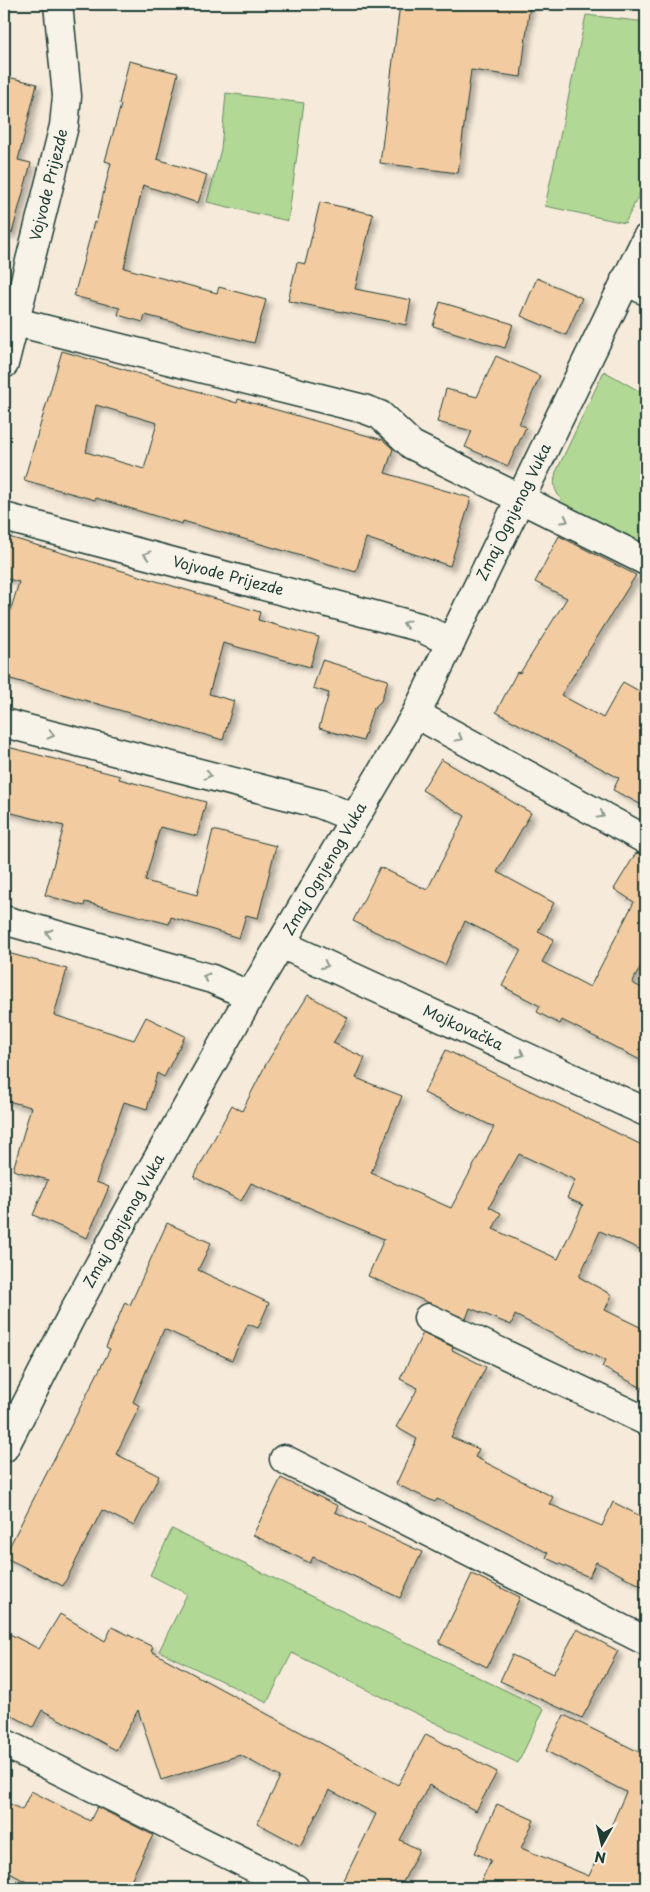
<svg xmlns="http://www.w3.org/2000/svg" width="650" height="1892" viewBox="0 0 650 1892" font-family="'Playpen Sans',sans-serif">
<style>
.green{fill:#b1d894;stroke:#688a64}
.building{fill:#f2cba1;stroke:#1f3d34;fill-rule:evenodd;filter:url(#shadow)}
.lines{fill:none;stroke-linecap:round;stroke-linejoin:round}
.minor-casing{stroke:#1f3d34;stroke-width:31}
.minor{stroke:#f7f3e8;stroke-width:28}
.oneway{stroke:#8b988e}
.labels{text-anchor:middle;stroke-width:4.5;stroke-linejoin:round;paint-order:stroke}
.street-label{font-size:15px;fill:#1f3d34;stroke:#f7f3e8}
</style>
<defs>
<filter id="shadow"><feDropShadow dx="4.5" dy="4.5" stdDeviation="2.5" flood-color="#0004"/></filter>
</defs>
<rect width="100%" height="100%" fill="#f6ebda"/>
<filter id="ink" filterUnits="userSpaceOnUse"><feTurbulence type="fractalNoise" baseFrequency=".02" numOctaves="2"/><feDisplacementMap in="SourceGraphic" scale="10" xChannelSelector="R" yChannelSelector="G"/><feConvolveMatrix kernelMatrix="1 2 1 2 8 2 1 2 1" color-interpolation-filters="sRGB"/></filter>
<g filter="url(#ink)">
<g class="green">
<polygon points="586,15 646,22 646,181 625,223 545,206"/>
<polygon points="226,93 304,103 288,221 207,202 221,149"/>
<path d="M604,371L646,395V549L558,506L561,499C554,490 553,484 556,472Z"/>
<polygon points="172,1529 544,1709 518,1763 292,1653 267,1703 159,1651 187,1594 150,1575"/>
</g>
<g class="building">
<polygon points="400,4 530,4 521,77 471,70 458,173 380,163"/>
<polygon points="129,61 178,73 157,159 207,175 198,203 143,185 124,268 217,293 219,287 266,300 254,343 145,315 143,322 118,315 120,308 74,296 94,222 96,223 111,163 105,161 121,105 119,104"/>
<polygon points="4,76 37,84 18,160 31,163 12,233 4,232"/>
<polygon points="320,202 373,214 355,289 411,300 406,325 288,301 297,262 305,264"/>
<polygon points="537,278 582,298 566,335 521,316"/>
<polygon points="440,302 513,324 505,348 433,326"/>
<path d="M62,351L237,403L238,399L383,440L393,449L385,473L471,498L450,566L366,538L356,572L183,521L182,524L96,498L95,500L24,480ZM96,405L157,423L144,469L86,452Z"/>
<polygon points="496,356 540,376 519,424 526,427 508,466 465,447 472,431 437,422 446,389 477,397"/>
<polygon points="559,536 636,575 561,695 603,718 623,682 646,695 646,807 613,790 619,778 496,712 517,672 520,673 567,598 535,582"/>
<polygon points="9,537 260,612 258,620 319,637 310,667 223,643 209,694 234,701 223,740 4,677 4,632 19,582 4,578 4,554"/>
<polygon points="322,660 388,680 381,701 373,709 363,741 319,728 329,693 313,688"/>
<polygon points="4,746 120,776 119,779 206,802 197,836 160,827 145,881 197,895 213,830 276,846 258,918 246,915 239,938 171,917 169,924 85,902 84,906 45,895 64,826 4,811"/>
<polygon points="441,759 531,813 497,872 554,903 538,931 554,939 542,962 590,987 634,902 614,889 636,853 646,856 646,956 632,983 646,990 646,1063 562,1020 560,1024 537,1012 540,1006 502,986 521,950 465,921 445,965 353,921 380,867 427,890 465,816 422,790"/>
<polygon points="4,952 67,969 54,1015 134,1040 146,1017 185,1036 164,1077 157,1073 147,1109 124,1102 96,1182 109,1187 87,1238 33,1215 48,1180 13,1170 31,1107 4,1100"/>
<path d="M308,995L348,1018L333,1043L365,1058L356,1078L402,1096L371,1173L451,1208L494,1127L424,1093L446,1050L646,1147V1252L600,1231L579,1277L612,1295L605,1310L646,1330V1390L602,1367L605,1361L515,1315L511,1325L470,1308L466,1319L368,1276L384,1239L251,1183L241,1201L194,1177L232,1105L242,1111L266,1064ZM519,1154L575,1180L567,1198L583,1205L558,1259L493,1229L501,1213L489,1207Z"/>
<polygon points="167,1223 211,1243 198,1270 269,1303 258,1328 248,1324 232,1360 164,1329 133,1402 140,1406 116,1454 159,1476 134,1526 102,1510 63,1586 4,1557 110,1349 106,1347 125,1302 130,1305"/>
<polygon points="423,1333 453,1347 452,1350 486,1367 451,1437 479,1449 475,1457 553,1497 549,1504 602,1526 613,1502 646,1519 646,1588 596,1562 589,1577 546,1558 548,1553 484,1520 437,1499 435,1502 396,1484 417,1439 396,1427 418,1388 400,1379"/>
<polygon points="281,1478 338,1506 335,1512 422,1552 400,1598 313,1557 310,1563 253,1535"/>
<polygon points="472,1574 520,1597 487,1667 439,1643"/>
<polygon points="60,1614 105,1641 112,1627 153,1647 151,1651 398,1785 426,1734 497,1772 476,1811 429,1785 400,1840 419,1850 400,1888 356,1888 343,1882 376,1814 329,1790 300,1846 257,1823 280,1777 240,1755 161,1780 138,1710 116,1750 42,1710 33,1727 4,1711 4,1631 39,1649"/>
<polygon points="577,1629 618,1651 582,1718 500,1681 512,1655 553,1674"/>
<polygon points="564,1715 643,1754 646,1747 646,1888 478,1888 491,1860 475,1853 497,1804 534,1820 521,1848 589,1876 626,1792 546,1751"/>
<polygon points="31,1791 90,1821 97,1807 153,1835 127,1888 38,1888 4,1870 4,1801 22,1810"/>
</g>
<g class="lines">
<defs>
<g id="minor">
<polyline points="625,280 646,291"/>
<polyline points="4,319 364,409 380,415 412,445 646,561"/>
<polyline points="4,364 64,126 67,96 58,4"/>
<polyline points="4,517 419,627 451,642"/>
<polyline points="416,714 646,840"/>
<polyline points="4,723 320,804 354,818"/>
<polyline points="4,920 212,979 250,996"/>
<polyline points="281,944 646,1112"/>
<polyline points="428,1318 646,1421"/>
<polyline points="4,1448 74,1311 139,1192 250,996 416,714 646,239"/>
<polyline points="284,1459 646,1641"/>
<polyline points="4,1743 295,1888"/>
</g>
</defs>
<use href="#minor" class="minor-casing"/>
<use href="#minor" class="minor"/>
</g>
<defs><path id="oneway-chevron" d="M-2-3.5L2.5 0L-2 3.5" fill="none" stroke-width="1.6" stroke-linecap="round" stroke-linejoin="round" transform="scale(1.25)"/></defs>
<g class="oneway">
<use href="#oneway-chevron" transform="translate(565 520) rotate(27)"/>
<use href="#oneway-chevron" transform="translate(147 555) rotate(-165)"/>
<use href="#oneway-chevron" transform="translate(406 624) rotate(-165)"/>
<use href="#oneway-chevron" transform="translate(51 735) rotate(14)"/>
<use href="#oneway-chevron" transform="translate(459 738) rotate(29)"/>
<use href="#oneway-chevron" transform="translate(208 775) rotate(14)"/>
<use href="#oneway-chevron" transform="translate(601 815) rotate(29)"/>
<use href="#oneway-chevron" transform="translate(49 933) rotate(-164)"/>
<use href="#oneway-chevron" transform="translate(325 965) rotate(25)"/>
<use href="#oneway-chevron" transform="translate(206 977) rotate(-164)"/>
<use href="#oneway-chevron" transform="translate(521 1054) rotate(25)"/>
</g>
</g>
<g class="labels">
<g class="street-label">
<text transform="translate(49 185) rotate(-76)" y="5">Vojvode Prijezde</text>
<text transform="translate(514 512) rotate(-64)" y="5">Zmaj Ognjenog Vuka</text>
<text transform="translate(228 576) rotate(15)" y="5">Vojvode Prijezde</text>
<text transform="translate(325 869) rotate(-60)" y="5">Zmaj Ognjenog Vuka</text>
<text transform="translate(463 1028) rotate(25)" y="5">Mojkovačka</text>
<text transform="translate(124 1221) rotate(-61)" y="5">Zmaj Ognjenog Vuka</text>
</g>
</g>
<rect width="650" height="1892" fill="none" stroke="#f7f3e8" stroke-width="20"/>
<rect x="10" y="10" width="630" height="1872" fill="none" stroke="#1f3d34" stroke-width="2" filter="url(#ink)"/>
<g transform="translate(602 1844) rotate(188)" stroke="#f7f3e8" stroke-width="4" paint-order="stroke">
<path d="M0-4L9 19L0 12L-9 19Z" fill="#1f3d34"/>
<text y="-8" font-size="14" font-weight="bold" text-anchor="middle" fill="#1f3d34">N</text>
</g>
</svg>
